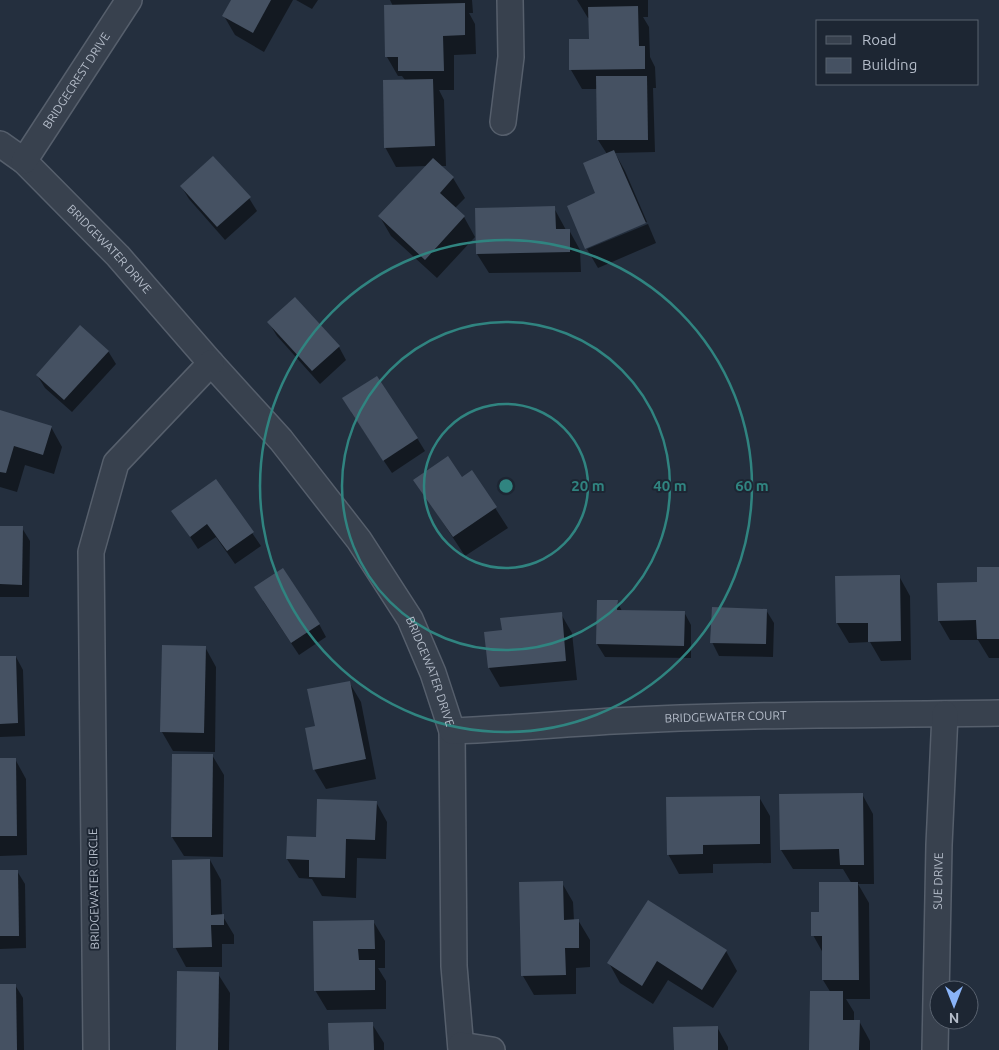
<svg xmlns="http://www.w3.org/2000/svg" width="999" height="1050" viewBox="0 0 999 1050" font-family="Ubuntu,sans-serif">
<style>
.shadow{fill:#0007}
.building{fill:#455162}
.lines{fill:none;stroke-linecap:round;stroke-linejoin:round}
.minor-casing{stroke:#565f6c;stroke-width:28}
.minor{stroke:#38414e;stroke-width:25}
.ring{fill:none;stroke:#308480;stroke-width:2.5}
.labels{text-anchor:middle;stroke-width:4;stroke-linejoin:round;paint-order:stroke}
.street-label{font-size:12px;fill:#b4bcc9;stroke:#1d2633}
.centre{fill:#308480;stroke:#1d2633;stroke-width:2.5}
.ring-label{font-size:15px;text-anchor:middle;font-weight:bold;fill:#308480;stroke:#1d2633;stroke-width:4;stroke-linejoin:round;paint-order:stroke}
</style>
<rect width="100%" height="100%" fill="#242f3e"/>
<g class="shadow">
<polygon points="233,0 293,0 264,52 235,35 224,16"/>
<polygon points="296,0 318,0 312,9"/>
<polygon points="390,0 472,0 473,13 469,13 475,24 476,54 454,55 454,90 439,90 444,100 446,166 440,166 453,178 465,198 455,208 464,217 475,237 437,278 391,236 380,217 427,166 396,167 385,147 405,80 402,76 398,76 387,57 393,6"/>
<polygon points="577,0 648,0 648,17 643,17 649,27 650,57 655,67 656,88 653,88 655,152 615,153 625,171 647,222 587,247 587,249 568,206 597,194 607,154 598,140 598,89 582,89 571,70 590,40 590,18 588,18"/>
<polygon points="181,186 249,198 257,211 225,240 189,199"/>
<polygon points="554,208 566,230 569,230 580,250 581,272 489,273 477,254"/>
<polygon points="648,224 656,243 598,268 587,249"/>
<polygon points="295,299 339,347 346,360 320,384 277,336 269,323"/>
<polygon points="108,351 116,364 72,412 45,388 37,375"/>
<polygon points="0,411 51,427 62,447 54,474 25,465 17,492 0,487"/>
<polygon points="351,412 417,438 425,451 392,473"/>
<polygon points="472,472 508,528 465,556 415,480 462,479"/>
<polygon points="216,480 261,546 235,564 216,537 198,549 173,511"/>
<polygon points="0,527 22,528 30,541 29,597 0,597"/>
<polygon points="999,568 999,658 989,658 978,640 950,640 939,621"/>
<polygon points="899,576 910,596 911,660 881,661 870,642 849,643 837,623"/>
<polygon points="263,601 319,624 326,637 299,655"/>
<polygon points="617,601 622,611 684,612 691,625 691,658 605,657 597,644"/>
<polygon points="766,610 774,623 773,657 719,656 712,642"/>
<polygon points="561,614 572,633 577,680 500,687 489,668 503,631"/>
<polygon points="205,647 216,667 215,752 173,751 162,732"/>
<polygon points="0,657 16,657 23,670 25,736 0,737"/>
<polygon points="349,682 361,702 376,779 326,789 314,769"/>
<polygon points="212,755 224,775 223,857 184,856 172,837"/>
<polygon points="0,759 15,759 26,779 27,855 0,856"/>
<polygon points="862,794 873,814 874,884 858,884 869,903 870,999 846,999 854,1012 854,1021 859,1021 870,1041 870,1050 810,1050 831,993 823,980 823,953 813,935 821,914 852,884 843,869 793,869 781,850"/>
<polygon points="759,797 770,816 771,863 713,864 713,873 679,874 668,854"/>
<polygon points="376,802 387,822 386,859 357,858 356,898 322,896 312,879 299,878 287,859 317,838"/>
<polygon points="210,860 221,880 222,915 234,935 234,944 222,944 222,967 186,967 175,947"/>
<polygon points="0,871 17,871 25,884 26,948 0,949"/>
<polygon points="562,883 573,902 574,921 578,920 590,940 590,967 576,968 576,994 534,995 523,976"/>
<polygon points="373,921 385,941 385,968 378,968 386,981 386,1009 327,1010 315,990"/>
<polygon points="726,951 737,971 713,1008 668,980 653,1004 620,983 609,963"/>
<polygon points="218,974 230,993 229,1050 178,1050"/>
<polygon points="0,985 15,985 23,998 24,1050 0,1050"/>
<polygon points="372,1024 384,1043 384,1050 330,1050"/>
<polygon points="717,1027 728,1047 728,1050 675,1050"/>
</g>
<g class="building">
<polygon points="231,0 271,0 253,33 222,16"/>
<polygon points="465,3 465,35 443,36 444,71 398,71 398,57 385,57 384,5"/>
<polygon points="638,6 639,46 645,46 645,69 569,70 569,39 589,39 588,7"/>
<polygon points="596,76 647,76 648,140 597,140"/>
<polygon points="433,79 435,146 384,148 383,80"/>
<polygon points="614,150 646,223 585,249 567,206 595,193 583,163"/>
<polygon points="213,156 251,197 217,227 180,186"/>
<polygon points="433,158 454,177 440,193 465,216 425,260 378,216"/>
<polygon points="555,206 556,229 570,229 570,252 476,254 475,208"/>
<polygon points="295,297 340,346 312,371 267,322"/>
<polygon points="80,325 109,351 64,400 36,375"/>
<polygon points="377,376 418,438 383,461 342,398"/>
<polygon points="0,410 52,426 43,455 14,446 6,473 0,472"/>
<polygon points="448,456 462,477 472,470 497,507 453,537 413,480"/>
<polygon points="216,479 254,532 227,551 207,524 190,537 171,511"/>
<polygon points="0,526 23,526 22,585 0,584"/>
<polygon points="977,567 999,567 999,639 977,639 976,620 938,621 937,583 977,582"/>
<polygon points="283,568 320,624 291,643 254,587"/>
<polygon points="900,575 901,641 868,642 868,623 836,623 835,576"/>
<polygon points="597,600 618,600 617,610 685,611 684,646 596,644"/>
<polygon points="712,607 767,609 766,644 710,643"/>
<polygon points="562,612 566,661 488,668 484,632 502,630 500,618"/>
<polygon points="162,645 206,646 204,733 160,732"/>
<polygon points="0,656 16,656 18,723 0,724"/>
<polygon points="350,681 366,759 313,770 305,728 315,726 307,689"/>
<polygon points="172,754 213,754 212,837 171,837"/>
<polygon points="0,758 16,758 17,836 0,836"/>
<polygon points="863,793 864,865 840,865 839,849 780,850 779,794"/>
<polygon points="760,796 760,844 703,845 703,854 667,855 666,797"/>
<polygon points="317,799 377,801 375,840 346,839 345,878 309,877 309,860 286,859 287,836 316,837"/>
<polygon points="210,859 211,915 224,914 224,925 211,925 212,947 173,948 172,860"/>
<polygon points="0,870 18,870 19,936 0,936"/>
<polygon points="563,881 564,920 579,919 579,948 565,948 566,975 521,976 519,882"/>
<polygon points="819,882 858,882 859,980 822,980 822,936 811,936 811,912 819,912"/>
<polygon points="648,900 727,950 702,990 657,961 642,986 607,963"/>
<polygon points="374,920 375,949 358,949 359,960 375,960 375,990 314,991 313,921"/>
<polygon points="177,971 219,972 218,1050 176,1050"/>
<polygon points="0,984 16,984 17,1050 0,1050"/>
<polygon points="810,991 843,991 843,1020 860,1020 859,1050 809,1050"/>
<polygon points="373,1022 374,1050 329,1050 328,1023"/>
<polygon points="718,1026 718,1050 674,1050 673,1027"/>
</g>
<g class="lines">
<defs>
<g id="minor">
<polyline points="503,122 511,57 510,0"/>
<path id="s1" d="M0,144L24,161L118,256L211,363L281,440L359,540L410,619L433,673L452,731L454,966L461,1050"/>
<path id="s2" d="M24,161L129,0"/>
<path id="s3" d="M452,731C506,729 560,724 614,721C742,714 871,715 999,713"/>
<polyline points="461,1045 492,1050"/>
<polyline points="96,1050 91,552 116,463 211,363"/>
<path id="s4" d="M935,1050L939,845L945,714"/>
</g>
</defs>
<use href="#minor" class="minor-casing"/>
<use href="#minor" class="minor"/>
</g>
<g class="ring">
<circle cx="506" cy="486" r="82"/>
<circle cx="506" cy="486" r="164"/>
<circle cx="506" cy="486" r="246"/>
</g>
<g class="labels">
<g class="street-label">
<text dy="4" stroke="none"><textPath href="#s2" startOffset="96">BRIDGECREST DRIVE</textPath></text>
<text dy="4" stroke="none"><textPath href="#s1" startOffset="152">BRIDGEWATER DRIVE</textPath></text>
<text dy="4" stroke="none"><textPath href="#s1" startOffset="686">BRIDGEWATER DRIVE</textPath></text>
<text dy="4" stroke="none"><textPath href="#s3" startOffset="274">BRIDGEWATER COURT</textPath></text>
<text dy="4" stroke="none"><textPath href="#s4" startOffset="169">SUE DRIVE</textPath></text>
<text transform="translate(94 889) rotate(-91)" y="4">BRIDGEWATER CIRCLE</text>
</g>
</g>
<circle cx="506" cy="486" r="8" class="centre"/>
<g class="ring-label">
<text x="588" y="491">20 m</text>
<text x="670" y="491">40 m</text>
<text x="752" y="491">60 m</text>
</g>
<rect x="816" y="20" width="162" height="65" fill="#1d2633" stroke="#59626f"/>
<rect x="826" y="36" width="25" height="8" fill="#38414e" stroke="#59626f"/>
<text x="862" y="45" font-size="15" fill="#b4bcc9">Road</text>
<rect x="826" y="58" width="25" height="15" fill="#455162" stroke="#59626f"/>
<text x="862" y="70" font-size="15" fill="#b4bcc9">Building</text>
<g transform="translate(954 1005) rotate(180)"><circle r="24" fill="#1d2633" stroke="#59626f"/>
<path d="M0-4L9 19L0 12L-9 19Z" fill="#8ab4f8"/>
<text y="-8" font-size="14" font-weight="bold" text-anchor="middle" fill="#b4bcc9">N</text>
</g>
</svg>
